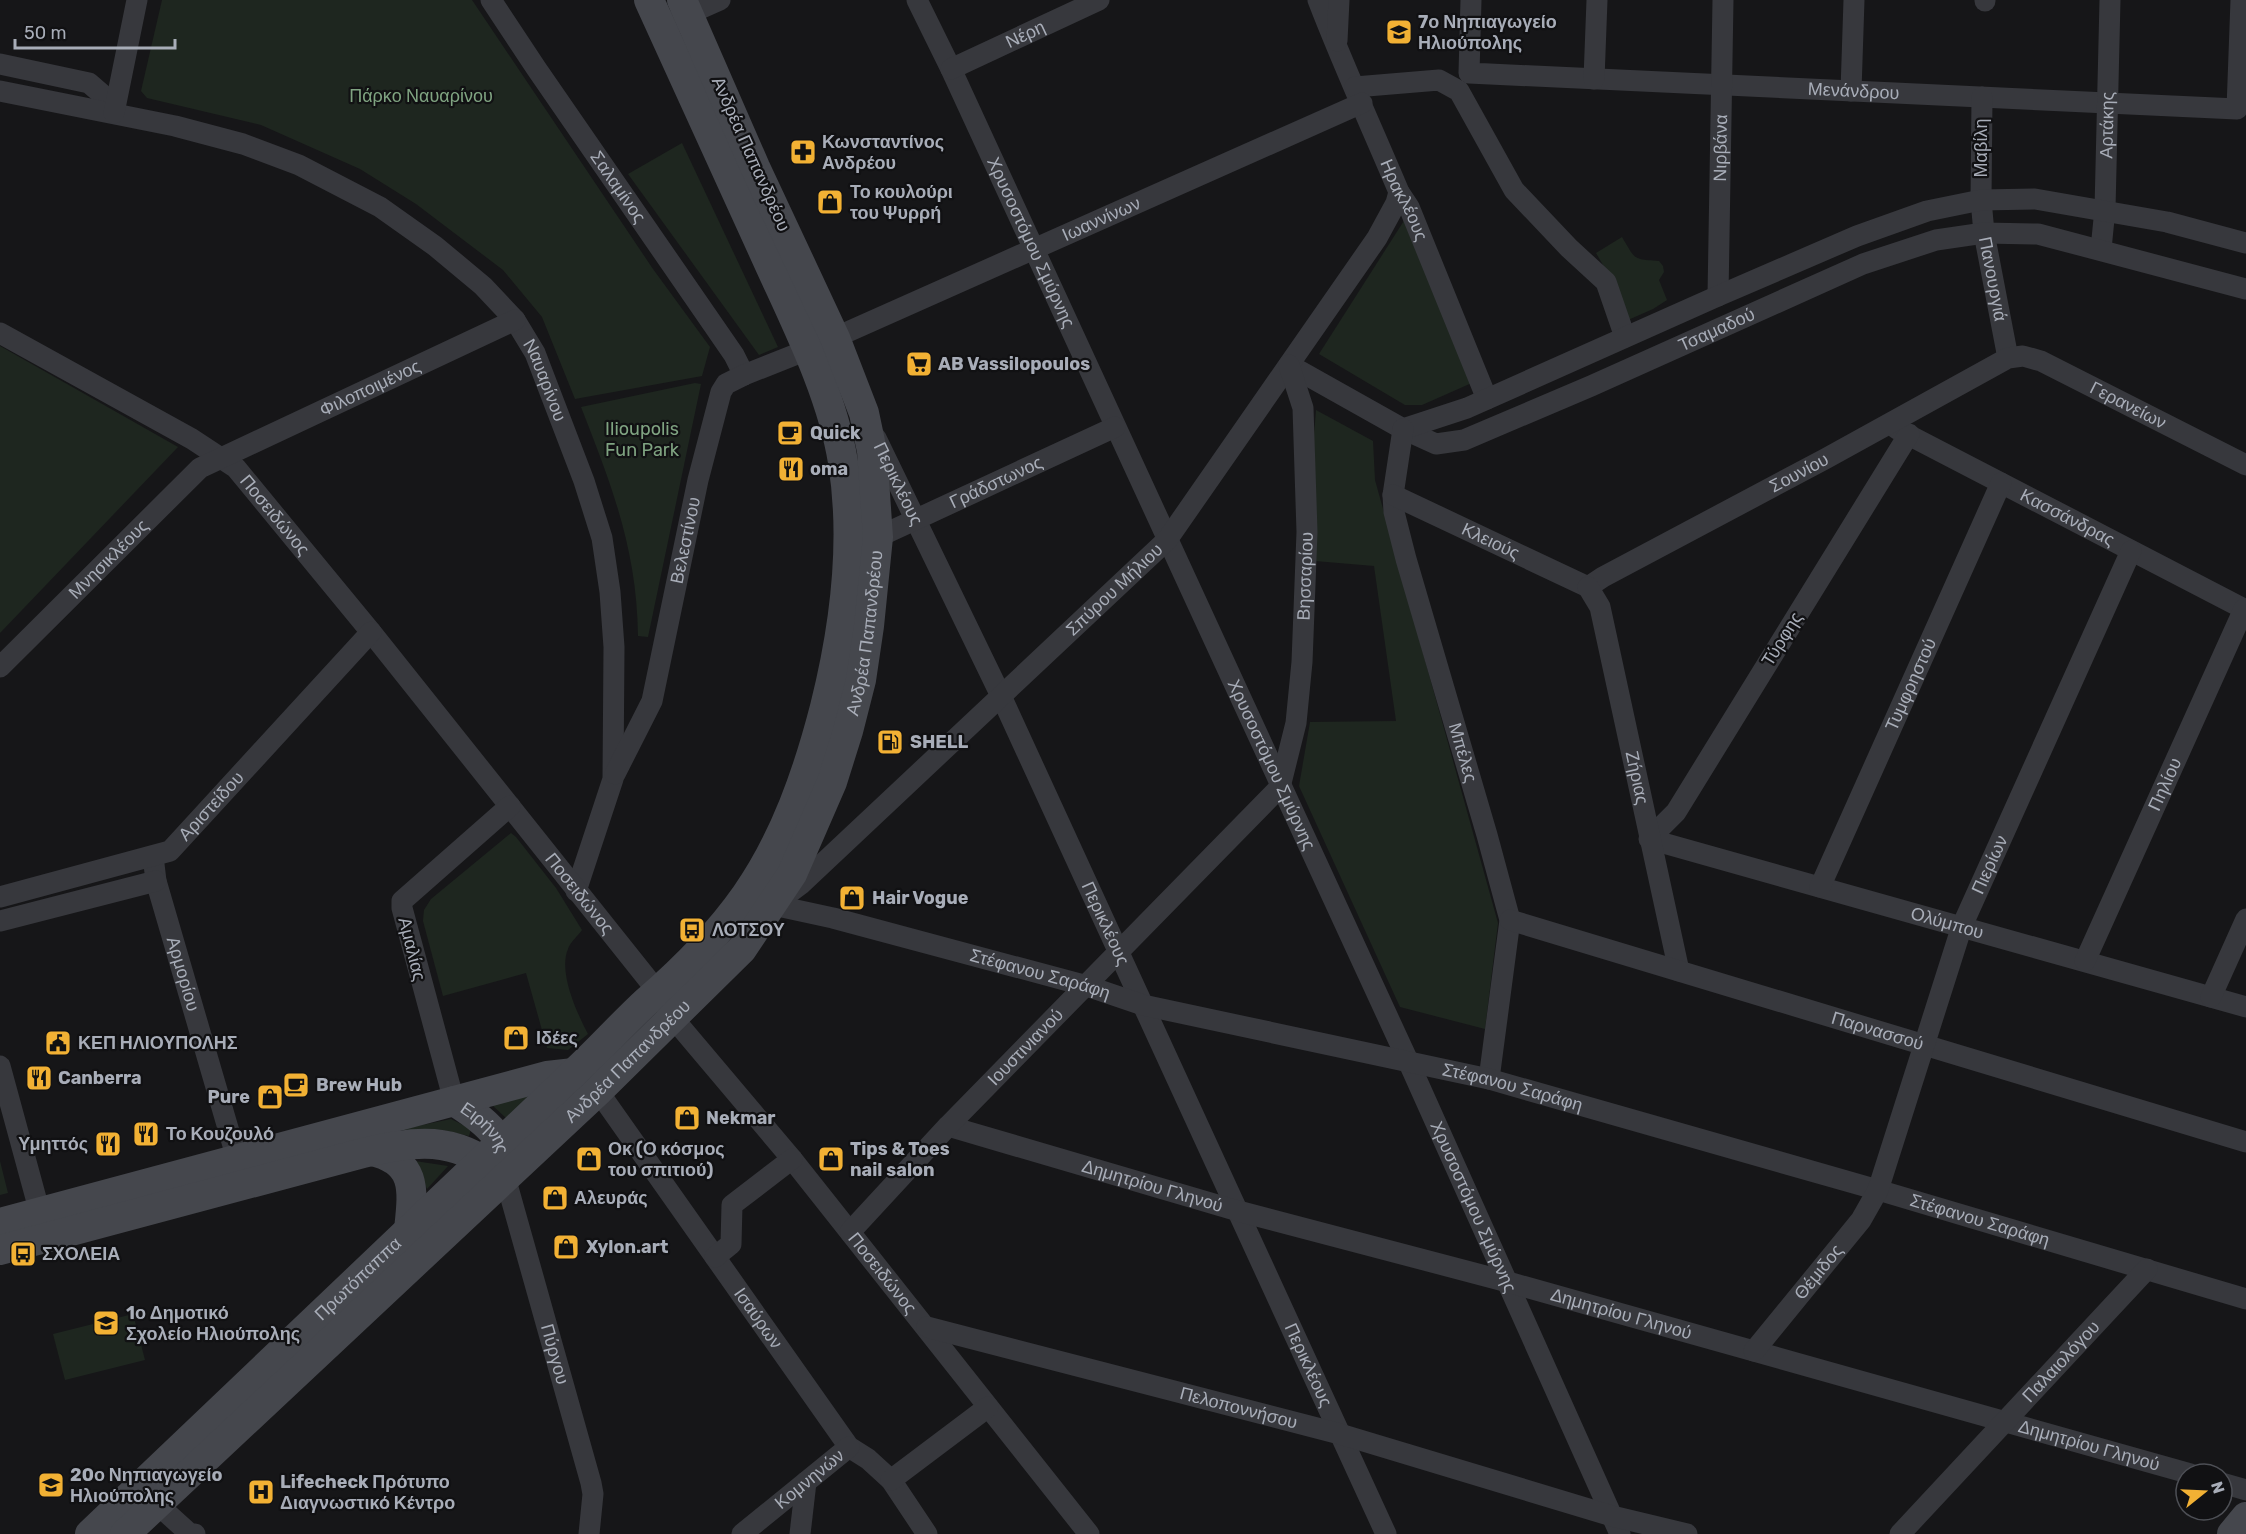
<svg xmlns="http://www.w3.org/2000/svg" width="2246" height="1534" viewBox="0 0 2246 1534" font-family="Rubik,sans-serif">
<style>
.green{fill:#1e261f}
.lines{fill:none;stroke-linecap:round;stroke-linejoin:round}
.street{stroke:#37383d;stroke-width:21}
.secondary{stroke:#45474d;stroke-width:30}
.labels{text-anchor:middle;stroke-width:4.5;stroke-linejoin:round;paint-order:stroke}
.poi-label{font-size:18px;font-weight:bold;fill:#a8adb8;stroke:#111113;text-anchor:start}
.street-label{font-size:18px;fill:#a8adb8;stroke:#111113}
.park-label{font-size:18px;fill:#7fa381;stroke:#111113}
</style>
<rect width="100%" height="100%" fill="#161618"/>
<g class="green">
<polygon points="162,0 472,0 653,269 710,347 702,376 575,399 542,317 503,270 416,204 360,169 261,125 147,98 141,91"/>
<polygon points="682,143 778,347 759,355 628,174"/>
<polygon points="1407,216 1474,382 1422,405 1405,405 1319,354"/>
<path d="M1622,237C1636,260 1632,259 1659,261L1663,266L1664,272L1659,280L1667,300L1653,309L1628,320L1610,277L1596,253Z"/>
<polygon points="0,346 178,447 0,633"/>
<path d="M695,383L701,384L648,637L638,636C637,550 612,486 581,407Z"/>
<polygon points="1316,410 1373,441 1375,480 1498,923 1485,1029 1400,1007 1299,786 1310,722 1396,721 1374,566 1315,561 1314,435"/>
<path d="M511,833L516,837L556,888L582,930C578,936 570,942 568,949C558,972 577,1013 588,1034L568,1050L547,1048L526,973L443,996L423,921L424,910L431,899Z"/>
<polygon points="533,1094 507,1119 492,1105"/>
<polygon points="451,1119 471,1129 469,1136 442,1130 398,1130"/>
<polygon points="0,1161 8,1193 0,1195"/>
<polygon points="415,1161 448,1166 427,1189"/>
<polygon points="133,1314 145,1360 65,1380 53,1334"/>
</g>
<g class="lines">
<g class="street">
<path id="s1" d="M491,0L536,68L734,355L744,375"/>
<path id="s2" d="M917,0L951,69L1409,1063L1620,1534"/>
<path id="s3" d="M1318,0C1343,65 1372,128 1399,192L1409,207L1487,399"/>
<path id="s4" d="M1471,0L1469,73L2237,109L2241,0"/>
<polyline points="1985,1 1985,0"/>
<polyline points="675,20 720,0"/>
<polyline points="1337,41 1339,0"/>
<polyline points="0,64 89,83 104,96 114,113"/>
<path id="s5" d="M951,69L1099,0"/>
<polyline points="1594,79 1597,0"/>
<polyline points="1355,87 1439,80 1459,91 1514,190 1569,248 1606,282 1625,337"/>
<path id="s6" d="M0,91L175,126L243,144L299,165L380,207L435,246L483,286L515,320L535,353L584,481L602,538L610,592L614,647L613,779L576,891"/>
<polyline points="1851,91 1854,0"/>
<path id="s7" d="M1982,97L1981,200L1984,233L2008,358"/>
<polyline points="114,113 137,0"/>
<path id="s8" d="M2101,249L2105,209L2110,0"/>
<path id="s9" d="M1718,296L1723,0"/>
<path id="s10" d="M0,333L192,439L236,468L371,632L658,992L673,1018L792,1159L1089,1534"/>
<path id="s11" d="M1289,365L1403,429L1436,444L1464,440L1591,386L1863,264L1936,240L1984,233L2038,234L2246,289"/>
<polyline points="1403,429 1467,408 1718,296 1857,236 1927,211 1981,200 2035,199 2167,222 2246,243"/>
<path id="s12" d="M1403,429L1393,495L1394,512L1406,559L1487,835L1510,920L1489,1079"/>
<path id="s13" d="M1897,429L2246,610"/>
<path id="s14" d="M1909,434L1676,812L1649,839L2246,1007"/>
<path id="s15" d="M876,438L1001,696L1386,1534"/>
<path id="s16" d="M1393,495L1588,587"/>
<path id="s17" d="M878,537L1115,427"/>
<path id="s18" d="M1588,587L1603,577L1825,459L2008,358L2023,356L2041,361L2246,465"/>
<path id="s19" d="M1588,587L1600,607L1679,971"/>
<path id="s20" d="M0,667L200,468L515,320"/>
<path id="s21" d="M615,774L652,701L698,480L721,392L726,384L744,375L807,350L1362,103"/>
<path id="s22" d="M153,856L156,881L237,1159"/>
<path id="s23" d="M1820,887L2001,483"/>
<path id="s24" d="M785,896L801,884L1167,540L1377,238L1396,203L1399,192"/>
<path id="s25" d="M0,897L170,851L371,632"/>
<path id="s26" d="M773,905L833,918L1087,986L1143,1005L1489,1079L1878,1190L2246,1299"/>
<path id="s27" d="M1510,920L2246,1142"/>
<polyline points="0,921 156,881"/>
<path id="s28" d="M2085,961L2244,609"/>
<polyline points="2211,997 2246,919"/>
<polyline points="0,1066 43,1224"/>
<path id="s29" d="M598,1091L849,1447L868,1459L891,1480L927,1534"/>
<polyline points="454,1101 402,908 402,901 510,806"/>
<path id="s30" d="M948,1126L1238,1211L1508,1282L2191,1474"/>
<path id="s31" d="M505,1177L591,1483L593,1494L589,1534"/>
<path id="s32" d="M850,1232L948,1126L1280,787L1296,723L1302,662L1307,532L1303,408L1289,365"/>
<polyline points="715,1257 731,1244 732,1205 792,1159"/>
<path id="s33" d="M927,1327L1340,1434L1612,1516L1687,1534"/>
<path id="s34" d="M1754,1351L1861,1220L1878,1190L1962,926L2131,551"/>
<polyline points="891,1480 988,1407"/>
<polyline points="2222,1483 2246,1490"/>
<polyline points="147,1495 189,1533 195,1534"/>
<path id="s35" d="M742,1534L849,1447"/>
<polyline points="800,1534 806,1482"/>
<path id="s36" d="M1900,1534L2147,1269"/>
</g>
<g class="secondary">
<path id="s37" d="M454,1101C470,1111 493,1126 501,1144C503,1150 502,1158 503,1164"/>
<path d="M372,1151C418,1162 413,1191 409,1230"/>
<polyline points="0,1223 547,1076 574,1073"/>
<path d="M0,1250L363,1153C415,1140 454,1136 498,1171"/>
<path id="s38" d="M90,1534L574,1073C599,1050 622,1024 647,1001C684,969 718,935 746,895C785,839 808,773 825,707C845,627 856,543 843,462C832,393 795,321 767,259C727,172 688,86 649,0"/>
<path id="s39" d="M125,1534L598,1091L742,949L792,874L832,782L848,731L861,680L869,626L878,537L872,451L864,413L835,338L755,167L682,0"/>
<polyline points="2232,1534 2246,1517"/>
</g>
</g>
<defs>
<symbol id="school-square" viewBox="-11 -11 22 22"><rect x="-9" y="-9" width="18" height="18" rx="4" fill="#f2b134" stroke="#111113"/><path d="M0-5L7-2L0 1L-7-2ZM-4 1L0 2.5L4 1V4Q0 6-4 4Z" fill="#111"/></symbol>
<symbol id="pharmacy-square" viewBox="-11 -11 22 22"><rect x="-9" y="-9" width="18" height="18" rx="4" fill="#f2b134" stroke="#111113"/><path d="M-2-6h4v4h4v4h-4v4h-4v-4h-4v-4h4Z" fill="#111"/></symbol>
<symbol id="shop-square" viewBox="-11 -11 22 22"><rect x="-9" y="-9" width="18" height="18" rx="4" fill="#f2b134" stroke="#111113"/><path d="M-5-2.5h2.3a2.7 3.5 0 0 1 5.4 0H5L5.5 6h-11ZM-1.5-2.5h3a1.5 2.3 0 0 0-3 0Z" fill="#111"/></symbol>
<symbol id="supermarket-square" viewBox="-11 -11 22 22"><rect x="-9" y="-9" width="18" height="18" rx="4" fill="#f2b134" stroke="#111113"/><path d="M-6-5.5h2.5l.6 2H6L4.5 2H-2.5L-4.4-4H-6ZM-1.5 3.2a1.3 1.3 0 1 0 .1 0ZM3 3.2a1.3 1.3 0 1 0 .1 0Z" fill="#111"/></symbol>
<symbol id="cafe-square" viewBox="-11 -11 22 22"><rect x="-9" y="-9" width="18" height="18" rx="4" fill="#f2b134" stroke="#111113"/><path d="M-5.5-4.5H6V0H3Q3 3.5 0 3.5H-2.5Q-5.5 3.5-5.5 0ZM3-3.2v2h1.7v-2ZM-6 4.5H4V6H-6Z" fill="#111"/></symbol>
<symbol id="restaurant-square" viewBox="-11 -11 22 22"><rect x="-9" y="-9" width="18" height="18" rx="4" fill="#f2b134" stroke="#111113"/><path d="M-5-6h1v4h1v-4h1v4h1v-4h1v5L-1.5 .5V6h-2V.5L-5-1ZM5-6V6H3V1.5H1.5Q1.5-4 5-6Z" fill="#111"/></symbol>
<symbol id="fuel-square" viewBox="-11 -11 22 22"><rect x="-9" y="-9" width="18" height="18" rx="4" fill="#f2b134" stroke="#111113"/><path d="M-5.5-6h7V0h2V4h1.3V-2.5L3-4.5l.8-.8L6-3V5H2.5V1h-1V6h-7ZM-4.2-4.7v3.2H.2V-4.7Z" fill="#111"/></symbol>
<symbol id="bus-square" viewBox="-11 -11 22 22"><rect x="-9" y="-9" width="18" height="18" rx="4" fill="#f2b134" stroke="#111113"/><path d="M-5-6H5V4H4V6H2V4H-2V6H-4V4H-5ZM-3.5-4V0h7V-4ZM-3.5 1.2v1.5H-2V1.2ZM2 1.2v1.5H3.5V1.2Z" fill="#111"/></symbol>
<symbol id="civic-square" viewBox="-11 -11 22 22"><rect x="-9" y="-9" width="18" height="18" rx="4" fill="#f2b134" stroke="#111113"/><path d="M-.6-6.5H3V-4.5H.6V-3L4-1V1h2V6H-6V1h2V-1L-.6-3ZM-1.2 2.5V6h2.4V2.5Z" fill="#111"/></symbol>
<symbol id="hospital-square" viewBox="-11 -11 22 22"><rect x="-9" y="-9" width="18" height="18" rx="4" fill="#f2b134" stroke="#111113"/><path d="M-5-5h3v3.5h4V-5h3V5h-3V1.5h-4V5h-3Z" fill="#111"/></symbol>
</defs>
<g fill-rule="evenodd">
<use href="#school-square" x="1384" y="17" width="30" height="30"/>
<use href="#pharmacy-square" x="788" y="137" width="30" height="30"/>
<use href="#shop-square" x="815" y="187" width="30" height="30"/>
<use href="#supermarket-square" x="904" y="349" width="30" height="30"/>
<use href="#cafe-square" x="775" y="418" width="30" height="30"/>
<use href="#restaurant-square" x="776" y="454" width="30" height="30"/>
<use href="#fuel-square" x="875" y="727" width="30" height="30"/>
<use href="#shop-square" x="837" y="883" width="30" height="30"/>
<use href="#bus-square" x="677" y="915" width="30" height="30"/>
<use href="#shop-square" x="501" y="1023" width="30" height="30"/>
<use href="#civic-square" x="43" y="1028" width="30" height="30"/>
<use href="#restaurant-square" x="24" y="1063" width="30" height="30"/>
<use href="#cafe-square" x="281" y="1070" width="30" height="30"/>
<use href="#shop-square" x="255" y="1082" width="30" height="30"/>
<use href="#shop-square" x="672" y="1103" width="30" height="30"/>
<use href="#restaurant-square" x="131" y="1119" width="30" height="30"/>
<use href="#restaurant-square" x="93" y="1129" width="30" height="30"/>
<use href="#shop-square" x="574" y="1144" width="30" height="30"/>
<use href="#shop-square" x="816" y="1144" width="30" height="30"/>
<use href="#shop-square" x="540" y="1183" width="30" height="30"/>
<use href="#shop-square" x="551" y="1232" width="30" height="30"/>
<use href="#bus-square" x="8" y="1239" width="30" height="30"/>
<use href="#school-square" x="91" y="1308" width="30" height="30"/>
<use href="#school-square" x="36" y="1470" width="30" height="30"/>
<use href="#hospital-square" x="246" y="1477" width="30" height="30"/>
</g>
<g class="labels">
<g class="poi-label">
<text x="1418" y="28">7ο Νηπιαγωγείο<tspan x="1418" dy="21">Ηλιούπολης</tspan></text>
<text x="822" y="148">Κωνσταντίνος<tspan x="822" dy="21">Ανδρέου</tspan></text>
<text x="850" y="198">Το κουλούρι<tspan x="850" dy="21">του Ψυρρή</tspan></text>
<text x="938" y="370">AB Vassilopoulos</text>
<text x="810" y="439">Quick</text>
<text x="810" y="475">oma</text>
<text x="910" y="748">SHELL</text>
<text x="872" y="904">Hair Vogue</text>
<text x="712" y="936">ΛΟΤΣΟΥ</text>
<text x="536" y="1044">Ιδέες</text>
<text x="78" y="1049">ΚΕΠ ΗΛΙΟΥΠΟΛΗΣ</text>
<text x="58" y="1084">Canberra</text>
<text x="316" y="1091">Brew Hub</text>
<text x="250" y="1103" text-anchor="end">Pure</text>
<text x="706" y="1124">Nekmar</text>
<text x="166" y="1140">Το Κουζουλό</text>
<text x="88" y="1150" text-anchor="end">Υμηττός</text>
<text x="608" y="1155">Οκ (Ο κόσμος<tspan x="608" dy="21">του σπιτιού)</tspan></text>
<text x="850" y="1155">Tips &amp; Toes<tspan x="850" dy="21">nail salon</tspan></text>
<text x="574" y="1204">Αλευράς</text>
<text x="586" y="1253">Xylon.art</text>
<text x="42" y="1260">ΣΧΟΛΕΙΑ</text>
<text x="126" y="1319">1ο Δημοτικό<tspan x="126" dy="21">Σχολείο Ηλιούπολης</tspan></text>
<text x="70" y="1481">20ο Νηπιαγωγείo<tspan x="70" dy="21">Ηλιούπολης</tspan></text>
<text x="280" y="1488">Lifecheck Πρότυπο<tspan x="280" dy="21">Διαγνωστικό Κέντρο</tspan></text>
</g>
<g class="street-label">
<text dy="6" stroke="none"><textPath href="#s5" startOffset="82">Νέρη</textPath></text>
<text dy="6" stroke="none"><textPath href="#s4" startOffset="458">Μενάνδρου</textPath></text>
<text dy="6" stroke="none"><textPath href="#s8" startOffset="124">Αρτάκης</textPath></text>
<text dy="6" stroke="none"><textPath href="#s9" startOffset="148">Νιρβάνα</textPath></text>
<text transform="translate(1981 148) rotate(-90)" y="6">Μαβίλη</text>
<text transform="translate(751 154) rotate(66)" y="6">Ανδρέα Παπανδρέου</text>
<text dy="6" stroke="none"><textPath href="#s1" startOffset="226">Σαλαμίνος</textPath></text>
<text dy="6" stroke="none"><textPath href="#s3" startOffset="218">Ηρακλέους</textPath></text>
<text dy="6" stroke="none"><textPath href="#s21" startOffset="818">Ιωαννίνων</textPath></text>
<text dy="6" stroke="none"><textPath href="#s2" startOffset="268">Χρυσοστόμου Σμύρνης</textPath></text>
<text dy="6" stroke="none"><textPath href="#s7" startOffset="183">Πανουργιά</textPath></text>
<text dy="6" stroke="none"><textPath href="#s11" startOffset="471">Τσαμαδού</textPath></text>
<text dy="6" stroke="none"><textPath href="#s6" startOffset="644">Ναυαρίνου</textPath></text>
<text dy="6" stroke="none"><textPath href="#s20" startOffset="470">Φιλοποιμένος</textPath></text>
<text dy="6" stroke="none"><textPath href="#s18" startOffset="610">Γερανείων</textPath></text>
<text dy="6" stroke="none"><textPath href="#s18" startOffset="240">Σουνίου</textPath></text>
<text dy="6" stroke="none"><textPath href="#s17" startOffset="130">Γράδστωνος</textPath></text>
<text dy="6" stroke="none"><textPath href="#s15" startOffset="51">Περικλέους</textPath></text>
<text dy="6" stroke="none"><textPath href="#s10" startOffset="333">Ποσειδώνος</textPath></text>
<text dy="6" stroke="none"><textPath href="#s13" startOffset="192">Κασσάνδρας</textPath></text>
<text dy="6" stroke="none"><textPath href="#s21" startOffset="246">Βελεστίνου</textPath></text>
<text dy="6" stroke="none"><textPath href="#s16" startOffset="108">Κλειούς</textPath></text>
<text dy="6" stroke="none"><textPath href="#s20" startOffset="153">Μνησικλέους</textPath></text>
<text dy="6" stroke="none"><textPath href="#s32" startOffset="832">Βησσαρίου</textPath></text>
<text dy="6" stroke="none"><textPath href="#s24" startOffset="450">Σπύρου Μήλιου</textPath></text>
<text dy="6" stroke="none"><textPath href="#s39" startOffset="1194">Ανδρέα Παπανδρέου</textPath></text>
<text transform="translate(1782 639) rotate(-58)" y="6">Τύρφης</text>
<text dy="6" stroke="none"><textPath href="#s23" startOffset="222">Τυμφρηστού</textPath></text>
<text dy="6" stroke="none"><textPath href="#s12" startOffset="334">Μπέλες</textPath></text>
<text dy="6" stroke="none"><textPath href="#s2" startOffset="843">Χρυσοστόμου Σμύρνης</textPath></text>
<text dy="6" stroke="none"><textPath href="#s19" startOffset="198">Ζήριας</textPath></text>
<text dy="6" stroke="none"><textPath href="#s28" startOffset="194">Πηλίου</textPath></text>
<text dy="6" stroke="none"><textPath href="#s25" startOffset="237">Αριστείδου</textPath></text>
<text dy="6" stroke="none"><textPath href="#s34" startOffset="548">Πιερίων</textPath></text>
<text dy="6" stroke="none"><textPath href="#s10" startOffset="819">Ποσειδώνος</textPath></text>
<text dy="6" stroke="none"><textPath href="#s14" startOffset="792">Ολύμπου</textPath></text>
<text dy="6" stroke="none"><textPath href="#s15" startOffset="537">Περικλέους</textPath></text>
<text transform="translate(412 949) rotate(76)" y="6">Αμαλίας</text>
<text dy="6" stroke="none"><textPath href="#s22" startOffset="122">Αρμορίου</textPath></text>
<text dy="6" stroke="none"><textPath href="#s26" startOffset="276">Στέφανου Σαράφη</textPath></text>
<text dy="6" stroke="none"><textPath href="#s27" startOffset="384">Παρνασσού</textPath></text>
<text dy="6" stroke="none"><textPath href="#s32" startOffset="255">Ιουστινιανού</textPath></text>
<text dy="6" stroke="none"><textPath href="#s39" startOffset="690">Ανδρέα Παπανδρέου</textPath></text>
<text dy="6" stroke="none"><textPath href="#s26" startOffset="762">Στέφανου Σαράφη</textPath></text>
<text dy="6" stroke="none"><textPath href="#s37" startOffset="42">Ειρήνης</textPath></text>
<text dy="6" stroke="none"><textPath href="#s30" startOffset="213">Δημητρίου Γληνού</textPath></text>
<text dy="6" stroke="none"><textPath href="#s2" startOffset="1329">Χρυσοστόμου Σμύρνης</textPath></text>
<text dy="6" stroke="none"><textPath href="#s26" startOffset="1248">Στέφανου Σαράφη</textPath></text>
<text dy="6" stroke="none"><textPath href="#s34" startOffset="102">Θέμιδος</textPath></text>
<text dy="6" stroke="none"><textPath href="#s10" startOffset="1305">Ποσειδώνος</textPath></text>
<text dy="6" stroke="none"><textPath href="#s38" startOffset="370">Πρωτόπαππα</textPath></text>
<text dy="6" stroke="none"><textPath href="#s30" startOffset="699">Δημητρίου Γληνού</textPath></text>
<text dy="6" stroke="none"><textPath href="#s29" startOffset="278">Ισαύρων</textPath></text>
<text dy="6" stroke="none"><textPath href="#s31" startOffset="184">Πύργου</textPath></text>
<text dy="6" stroke="none"><textPath href="#s36" startOffset="236">Παλαιολόγου</textPath></text>
<text dy="6" stroke="none"><textPath href="#s15" startOffset="1023">Περικλέους</textPath></text>
<text dy="6" stroke="none"><textPath href="#s33" startOffset="322">Πελοποννήσου</textPath></text>
<text dy="6" stroke="none"><textPath href="#s30" startOffset="1185">Δημητρίου Γληνού</textPath></text>
<text dy="6" stroke="none"><textPath href="#s35" startOffset="87">Κομνηνών</textPath></text>
</g>
<g class="park-label">
<text x="421" y="102">Πάρκο Ναυαρίνου</text>
<text x="642" y="435">Ilioupolis<tspan x="642" dy="21">Fun Park</tspan></text>
</g>
</g>
<g transform="translate(2204 1492) rotate(72)"><circle r="28" fill="#111113" stroke="#4d4f55" stroke-width="1.5"/>
<path d="M0-4.5L10 22L0 15L-10 22Z" fill="#f2b134"/>
<text y="-9" font-size="16" font-weight="bold" text-anchor="middle" fill="#a8adb8">N</text>
</g>
<path d="M15 39v9h160v-9" fill="none" stroke="#a8adb8" stroke-width="3"/>
<text x="24" y="39" font-size="18" fill="#a8adb8" stroke="#111113" stroke-width="4.5" paint-order="stroke">50 m</text>
</svg>
